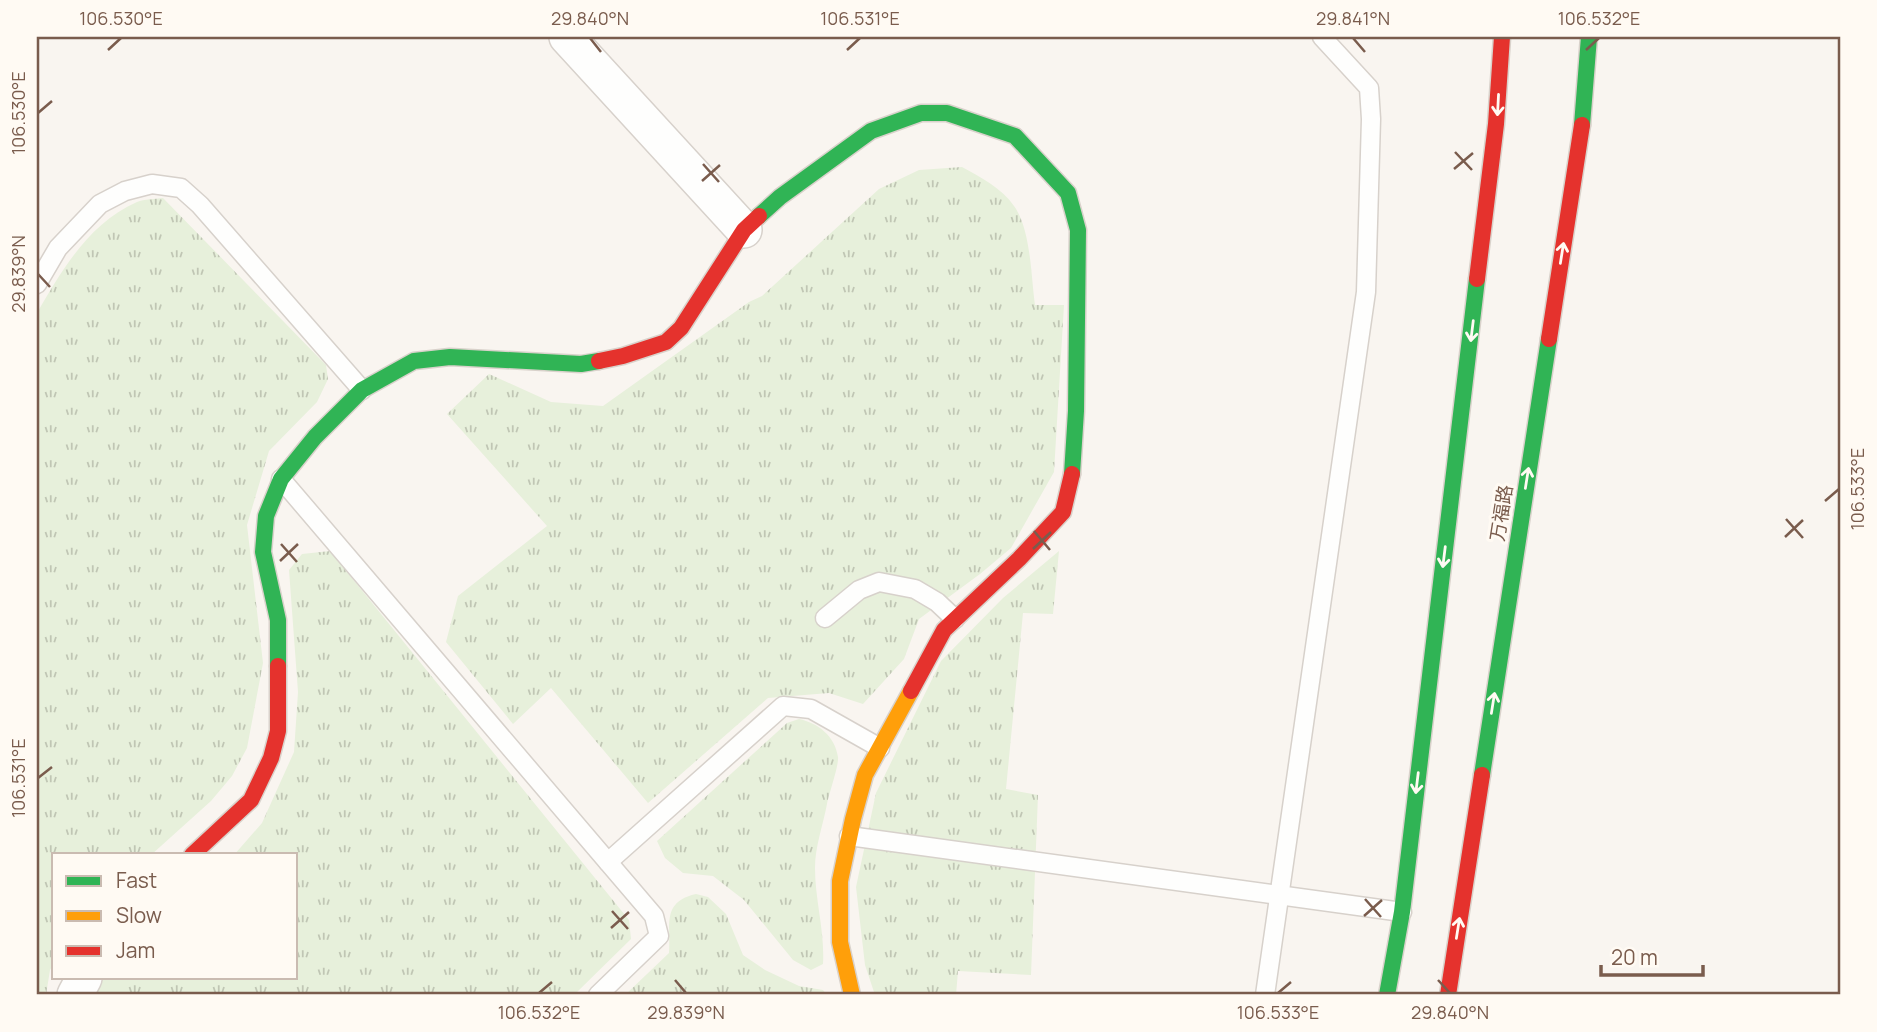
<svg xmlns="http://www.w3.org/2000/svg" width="1877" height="1032" viewBox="0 0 1877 1032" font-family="Manrope,'Noto Sans SC',sans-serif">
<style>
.grass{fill:url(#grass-tufts)}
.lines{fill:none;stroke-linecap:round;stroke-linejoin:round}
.lane-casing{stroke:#d7d1cb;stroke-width:21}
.street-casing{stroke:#d7d1cb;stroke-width:38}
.fast-casing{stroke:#d9d2cb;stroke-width:19}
.slow-casing{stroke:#d9d2cb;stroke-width:19}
.jam-casing{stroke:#d9d2cb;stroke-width:19}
.lane{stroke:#fefefd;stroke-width:18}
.street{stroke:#fefefd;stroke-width:35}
.fast{stroke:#30b455;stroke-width:16}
.slow{stroke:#ff9f0a;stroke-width:16}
.jam{stroke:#e5322d;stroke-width:16}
.oneway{stroke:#fffaf3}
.ticks{fill:none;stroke:#7a5c4d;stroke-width:2.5}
.labels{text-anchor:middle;stroke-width:6;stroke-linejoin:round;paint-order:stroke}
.street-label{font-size:19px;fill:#7a5c4d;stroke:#fffaf3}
.neatline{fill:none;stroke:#7a5c4d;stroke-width:2.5}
.ticks-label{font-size:18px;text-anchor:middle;fill:#7a5c4d}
</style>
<defs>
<pattern id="grass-tufts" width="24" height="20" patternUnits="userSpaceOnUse" patternTransform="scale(1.75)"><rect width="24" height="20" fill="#e7f0db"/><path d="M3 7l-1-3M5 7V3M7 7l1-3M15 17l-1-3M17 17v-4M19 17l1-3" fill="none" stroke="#c0c6b4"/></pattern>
</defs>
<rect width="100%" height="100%" fill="#f9f5f0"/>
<g class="grass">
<path d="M962,167C980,177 1002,188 1014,206C1031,229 1031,277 1035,305H1064L1054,472L1011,548L980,574L919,619L904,659L863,704L829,693L768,698L648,803L551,688L513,724L446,642L458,596L547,526L447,414L489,374L551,402L603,406L749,302L762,296L879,189L919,170Z"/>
<path d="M163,198L326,365L328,379L317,402L269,451L247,525L263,663L247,748L232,776L211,801L151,855H54V963L50,970L46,995H37V313C62,270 89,223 137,202C144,199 155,199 163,198Z"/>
<polygon points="330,551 629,920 631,939 574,995 87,995 93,978 296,978 296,855 234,855 262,823 294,752 298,692 289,570 302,554"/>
<polygon points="1059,551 1053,614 1023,613 1006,789 1038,795 1031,975 958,971 956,995 875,995 865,965 856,887 876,793 941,661 1003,598"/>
<path d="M799,719C818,723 835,736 838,757C839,765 829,794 827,804C823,825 815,847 815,868C815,900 825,932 823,964L811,970L793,960L744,900L713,876L683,873L665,858L657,841L787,723Z"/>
<path d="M696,894L708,897L726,914L743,955L765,970L799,986L823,990L827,995H625L669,953C671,925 661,902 696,894Z"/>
</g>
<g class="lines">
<defs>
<g id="lane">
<polyline points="37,284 58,248 100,204 125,191 152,184 181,188 200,205 362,390"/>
<polyline points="281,479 654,916 659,936 598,995"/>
<polyline points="825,618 859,590 879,582 915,589 937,602 955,619"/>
<polyline points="849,836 1402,912"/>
<polyline points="608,862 783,706 811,709 880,748"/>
<polyline points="1265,995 1366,292 1371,119 1369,88 1322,37"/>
</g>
<g id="street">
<polyline points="567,37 744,230"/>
<polyline points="75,995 84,978"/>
</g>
<g id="fast">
<polyline points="1582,125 1589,37"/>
<polyline points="759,216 780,197 871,131 921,113 947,113 1015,136 1068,193 1078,230 1076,411 1072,474"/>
<polyline points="278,666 278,620 263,552 266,516 281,479 315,437 362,390 414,361 450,357 581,364 599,361"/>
<polyline points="1482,775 1549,339"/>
<polyline points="1387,995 1402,912 1477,279"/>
</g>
<polyline id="slow" points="852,995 840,942 840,881 853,819 865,775 911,691"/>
<g id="jam">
<polyline points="1477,279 1496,124 1502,37"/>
<polyline points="1549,339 1582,125"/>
<polyline points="599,361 623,356 666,342 681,328 744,230 759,216"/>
<polyline points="911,691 944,630 1019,559 1063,512 1072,474"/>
<polyline points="192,855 251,800 271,758 278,731 278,666"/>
<polyline points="1448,995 1482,775"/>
</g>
</defs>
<use href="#lane" class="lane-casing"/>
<use href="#street" class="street-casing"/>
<use href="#fast" class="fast-casing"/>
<use href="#slow" class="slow-casing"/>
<use href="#jam" class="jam-casing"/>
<use href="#lane" class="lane"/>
<use href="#street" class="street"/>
<use href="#fast" class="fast"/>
<use href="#slow" class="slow"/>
<use href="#jam" class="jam"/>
</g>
<defs><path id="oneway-shaft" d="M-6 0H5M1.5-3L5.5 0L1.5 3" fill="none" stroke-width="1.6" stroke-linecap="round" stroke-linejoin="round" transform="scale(1.75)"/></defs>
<g class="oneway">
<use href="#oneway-shaft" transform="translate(1498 105) rotate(93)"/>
<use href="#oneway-shaft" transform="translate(1562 253) rotate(-81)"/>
<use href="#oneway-shaft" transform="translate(1472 331) rotate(97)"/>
<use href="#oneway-shaft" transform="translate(1527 478) rotate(-81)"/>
<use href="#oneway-shaft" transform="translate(1444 557) rotate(97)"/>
<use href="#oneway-shaft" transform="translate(1493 703) rotate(-81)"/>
<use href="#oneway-shaft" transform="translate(1417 783) rotate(97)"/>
<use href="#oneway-shaft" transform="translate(1458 928) rotate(-81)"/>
</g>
<path class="ticks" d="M590,38L601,52M1353,38L1365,52M108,50L121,38M847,50L860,38M1586,50L1599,38M38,113L52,101M1455,152L1472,170M703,164L719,182M1454,169L1473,153M702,181L720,165M38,274L50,287M1825,501L1839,489M1786,519L1803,538M1034,531L1050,550M1785,537L1803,520M281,544L297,562M1033,549L1051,532M280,561L298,544M38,778L52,767M1365,899L1381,917M612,911L628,929M1364,916L1382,900M611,928L629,912M675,980L686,993M1438,980L1450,993M539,993L552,982M1278,993L1291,982"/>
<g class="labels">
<g class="street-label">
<text transform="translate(1501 513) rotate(-81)" y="7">万福路</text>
</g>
</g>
<rect width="1877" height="1032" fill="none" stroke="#fffaf3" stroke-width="77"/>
<rect x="52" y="853" width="245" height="126" fill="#fffaf3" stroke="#cabbb1" stroke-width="2"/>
<rect x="66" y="876" width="35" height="10" fill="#30b455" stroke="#cabbb1" stroke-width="2"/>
<text x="116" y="888" font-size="21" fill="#7a5c4d">Fast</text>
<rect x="66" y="911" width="35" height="10" fill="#ff9f0a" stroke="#cabbb1" stroke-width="2"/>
<text x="116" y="923" font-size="21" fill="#7a5c4d">Slow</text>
<rect x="66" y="946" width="35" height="10" fill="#e5322d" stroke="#cabbb1" stroke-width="2"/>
<text x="116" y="958" font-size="21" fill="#7a5c4d">Jam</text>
<path d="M1601 965v10h102v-10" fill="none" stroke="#7a5c4d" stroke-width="3.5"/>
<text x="1611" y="965" font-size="21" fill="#7a5c4d" stroke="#fffaf3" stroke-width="5" paint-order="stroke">20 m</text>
<rect x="38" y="38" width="1801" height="955" class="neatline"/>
<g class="ticks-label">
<text x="121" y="25">106.530°E</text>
<text x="590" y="25">29.840°N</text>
<text x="860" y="25">106.531°E</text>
<text x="1353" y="25">29.841°N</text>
<text x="1599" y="25">106.532°E</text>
<text transform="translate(19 113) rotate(-90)" y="6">106.530°E</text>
<text transform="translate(19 274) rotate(-90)" y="6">29.839°N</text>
<text transform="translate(1858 489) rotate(-90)" y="6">106.533°E</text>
<text transform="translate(19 778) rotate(-90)" y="6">106.531°E</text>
<text x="539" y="1019">106.532°E</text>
<text x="686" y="1019">29.839°N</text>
<text x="1278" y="1019">106.533°E</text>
<text x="1450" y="1019">29.840°N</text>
</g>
</svg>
